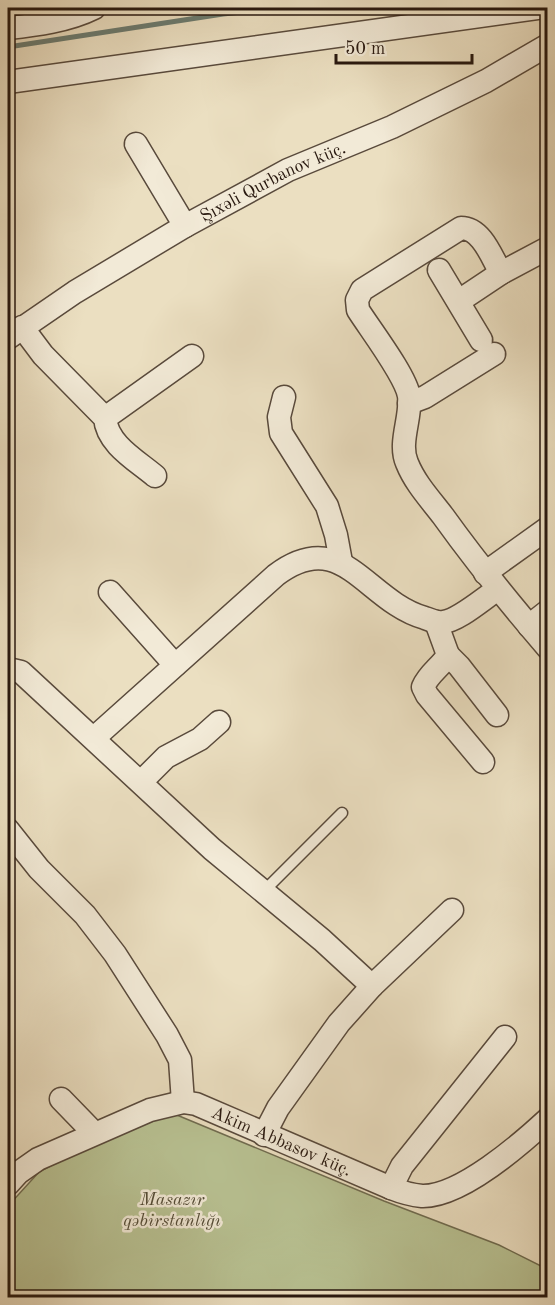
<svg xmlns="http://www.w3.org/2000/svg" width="555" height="1305" viewBox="0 0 555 1305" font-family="'Old Standard TT',serif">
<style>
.green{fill:#b8c192;stroke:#706c50;stroke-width:1.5}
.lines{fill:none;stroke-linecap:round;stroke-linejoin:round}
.stream{stroke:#6b7b70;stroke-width:5}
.lane-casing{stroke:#594a3c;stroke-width:13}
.street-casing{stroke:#594a3c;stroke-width:25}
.lane{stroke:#f2ead7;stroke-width:10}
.street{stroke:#f2ead7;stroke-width:22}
.labels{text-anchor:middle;stroke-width:5;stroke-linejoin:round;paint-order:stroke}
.street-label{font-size:18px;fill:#28180f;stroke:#f2ead7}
.park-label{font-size:18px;font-style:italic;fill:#534b36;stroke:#f2ead7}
</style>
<rect width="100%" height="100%" fill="#ebdfc1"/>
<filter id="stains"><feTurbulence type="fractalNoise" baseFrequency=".00333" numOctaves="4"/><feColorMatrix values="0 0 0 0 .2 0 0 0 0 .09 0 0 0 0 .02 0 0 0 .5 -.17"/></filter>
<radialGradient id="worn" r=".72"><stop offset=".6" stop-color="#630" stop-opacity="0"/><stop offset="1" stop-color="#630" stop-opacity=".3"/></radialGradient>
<polygon class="green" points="172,1113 384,1201 499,1245 547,1269 547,1297 8,1297 8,1206 39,1172 67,1157"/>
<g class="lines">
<polyline class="stream" points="8,47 223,14 281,8"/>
<defs>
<polyline id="lane" points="264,891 342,813"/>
<g id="street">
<path d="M8,28C36,25 68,21 94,8"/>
<polyline points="8,82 537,8"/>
<polyline points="136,144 185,226"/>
<polyline points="439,270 481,340"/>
<path d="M501,273C492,258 482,228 461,228L362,290L357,300L358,310C370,329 406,376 409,396C412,416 398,443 407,463C415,483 430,499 443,516C476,562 511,605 548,648"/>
<polyline points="459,301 501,273 548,248"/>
<path d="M22,327L43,355L105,418C107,444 136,460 155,476"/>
<path id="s1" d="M8,338L75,292L185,226L288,170L392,127L486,81L548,45"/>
<polyline points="284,397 279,417 281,433 327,506 336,535 341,562"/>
<polyline points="409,403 425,397 494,354"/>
<polyline points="105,418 192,356"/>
<polyline points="485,573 548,528"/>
<polyline points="110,592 175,665"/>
<path d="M436,622L448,655C441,667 429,673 423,687L427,695L483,762"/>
<polyline points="529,626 548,611"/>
<polyline points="448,655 459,666 497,715"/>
<polyline points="8,669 21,672 212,849 322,940 372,986 339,1023 278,1108 264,1135"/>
<path d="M94,738L276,575C343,525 365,601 425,618C430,620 437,623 443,622C458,621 484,598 498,589"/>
<polyline points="141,782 166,757 200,739 219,722"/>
<polyline points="8,830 39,869 85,915 115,954 167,1035 180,1060 183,1102"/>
<polyline points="372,986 452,910"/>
<polyline points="61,1099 94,1133"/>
<path id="s2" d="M8,1184L18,1173L38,1159L150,1110L183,1102L196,1104L391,1188C401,1192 411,1195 422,1196C460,1197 521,1144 548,1119"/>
<polyline points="391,1188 402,1166 505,1037"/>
</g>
</defs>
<use href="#lane" class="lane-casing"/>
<use href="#street" class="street-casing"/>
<use href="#lane" class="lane"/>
<use href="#street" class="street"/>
</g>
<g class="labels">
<g class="street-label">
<text dy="6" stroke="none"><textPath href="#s1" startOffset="308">Şıxəli Qurbanov küç.</textPath></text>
<text dy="6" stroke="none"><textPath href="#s2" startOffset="302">Akim Abbasov küç.</textPath></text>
</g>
<g class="park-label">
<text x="172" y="1205">Masazır<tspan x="172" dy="21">qəbirstanlığı</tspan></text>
</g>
</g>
<rect width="555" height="1305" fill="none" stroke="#ebdfc1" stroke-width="30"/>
<rect x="9" y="9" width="537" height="1287" fill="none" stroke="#28180f" stroke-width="3"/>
<rect x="15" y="15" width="525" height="1275" fill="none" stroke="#28180f" stroke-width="1.5"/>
<path d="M336 54v9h136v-9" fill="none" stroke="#28180f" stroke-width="3"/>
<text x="345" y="54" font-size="18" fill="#28180f" stroke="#f2ead7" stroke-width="4.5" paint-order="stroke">50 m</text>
<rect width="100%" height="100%" filter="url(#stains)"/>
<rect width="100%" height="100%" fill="url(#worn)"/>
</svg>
